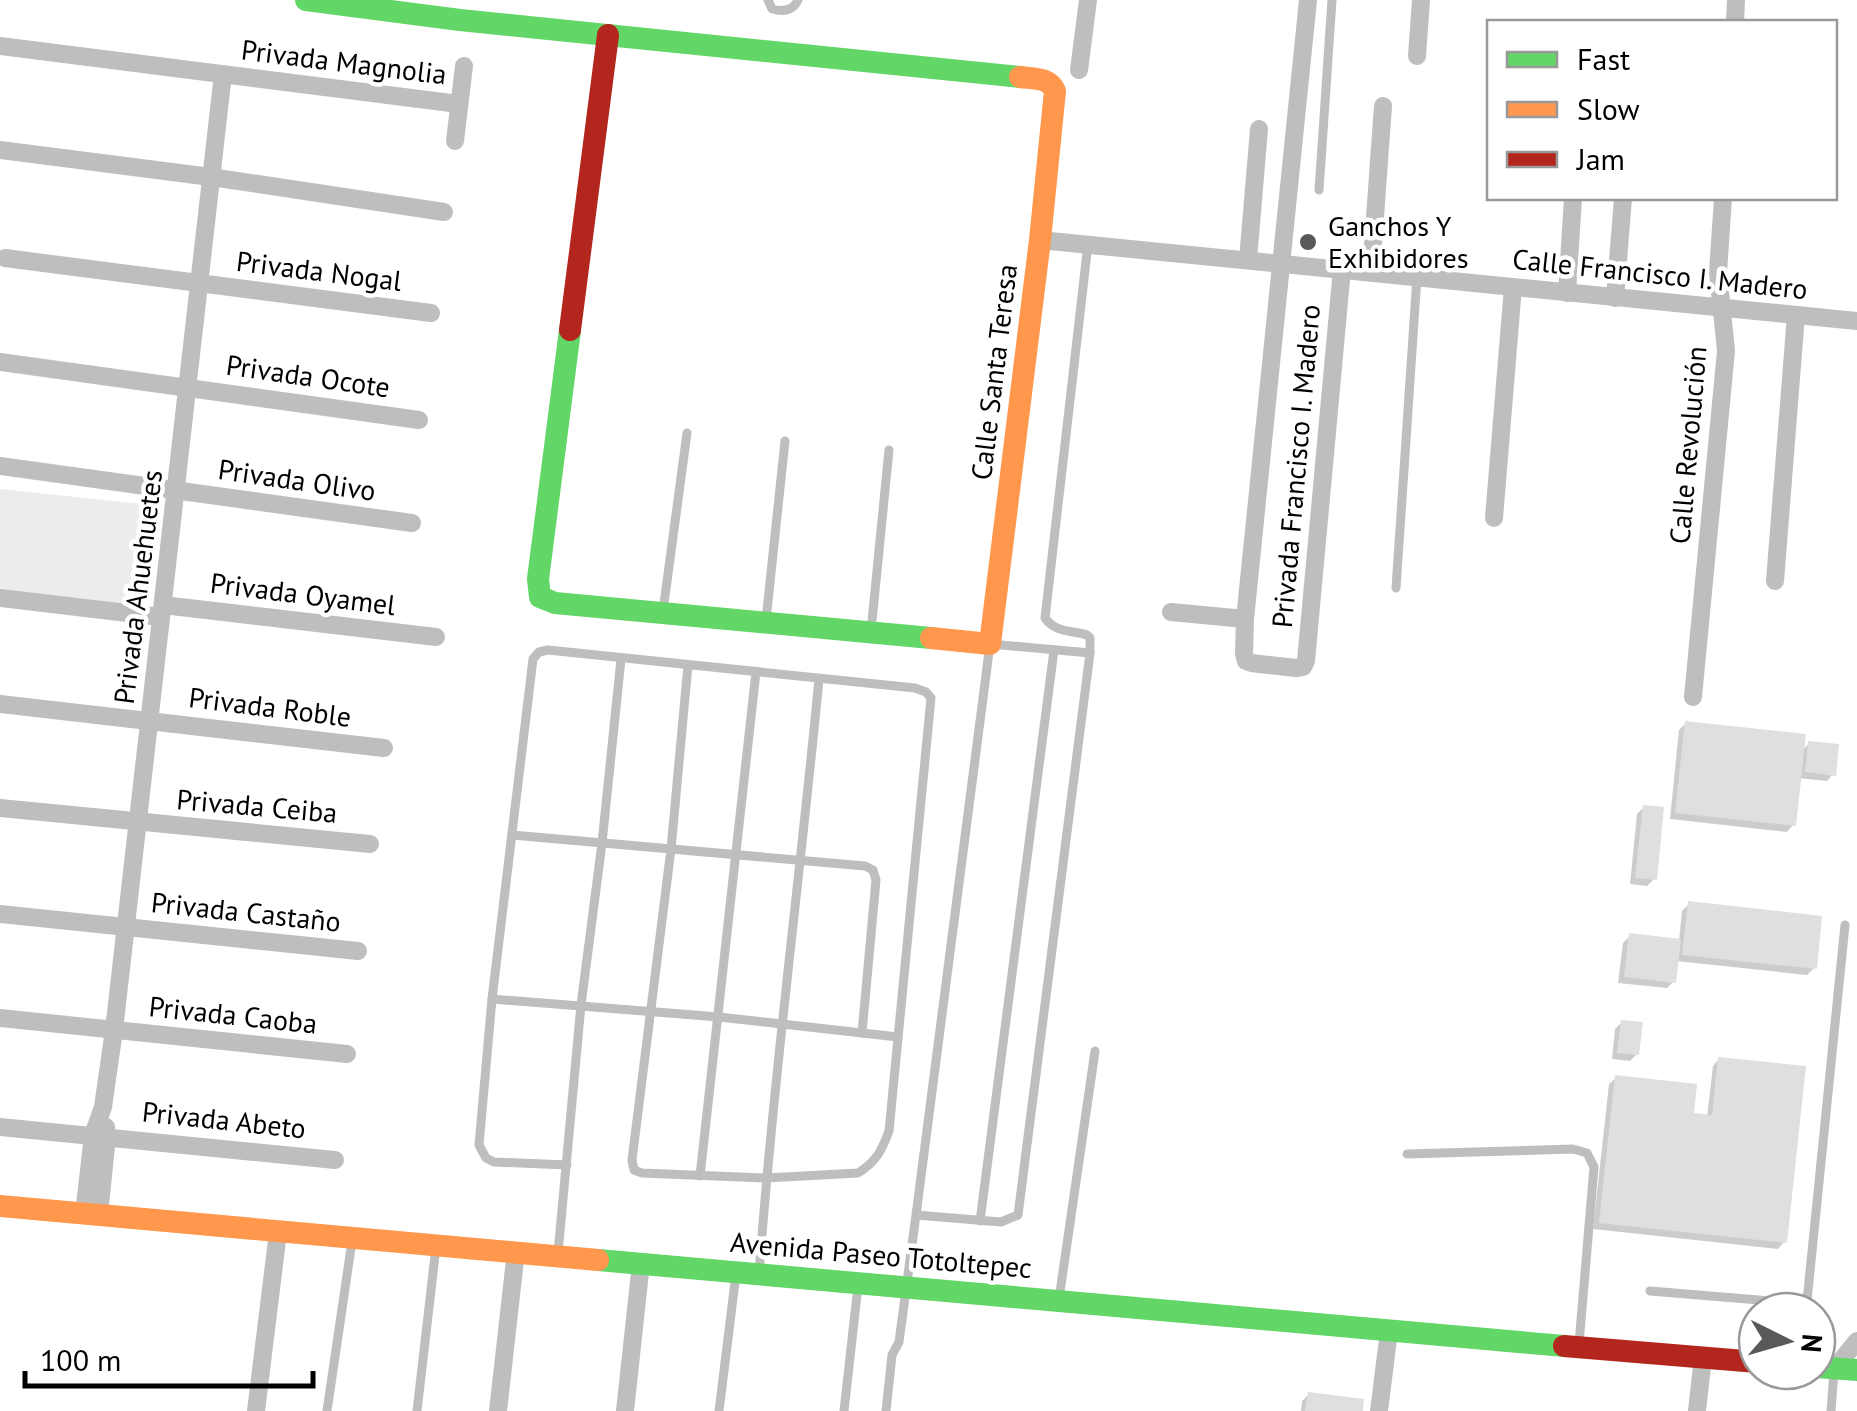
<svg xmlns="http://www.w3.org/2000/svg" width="1857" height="1411" viewBox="0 0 1857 1411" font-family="'PT Sans',sans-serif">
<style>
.green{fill:#ececec}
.shadow{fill:#0003}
.building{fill:#dfdfdf}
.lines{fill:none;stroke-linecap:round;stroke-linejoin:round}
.lane{stroke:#bebebe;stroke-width:9}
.street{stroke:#bebebe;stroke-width:18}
.fast{stroke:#63d668;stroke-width:22}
.slow{stroke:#ff974d;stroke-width:22}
.jam{stroke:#b3261e;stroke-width:22}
.poi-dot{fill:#595959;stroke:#fff;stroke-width:4}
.labels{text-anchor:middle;stroke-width:9;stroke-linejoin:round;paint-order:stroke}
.street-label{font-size:28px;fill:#000;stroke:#fff}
.poi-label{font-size:28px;fill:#000;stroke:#fff;text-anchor:start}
</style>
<rect width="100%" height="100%" fill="#fff"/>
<polygon class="green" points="0,489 151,505 137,610 0,591"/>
<g class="shadow">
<polygon points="1686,723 1801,751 1809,744 1833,774 1827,781 1798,778 1793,825 1787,832 1670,819 1679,730"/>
<polygon points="1644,807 1654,879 1647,886 1630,884 1637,814"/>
<polygon points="1689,904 1814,968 1807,975 1676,961 1674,981 1667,988 1618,983 1623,943 1630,936 1679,941 1682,911"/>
<polygon points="1622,1022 1637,1054 1630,1061 1612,1059 1615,1029"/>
<polygon points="1719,1059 1784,1242 1778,1249 1593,1229 1609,1084 1616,1078 1691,1116 1707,1117 1713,1066"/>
<polygon points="1308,1395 1360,1411 1301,1411 1302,1401"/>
</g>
<g class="building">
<polygon points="1685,721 1806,734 1796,826 1675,813"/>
<polygon points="1808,741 1839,744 1836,776 1805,772"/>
<polygon points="1643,805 1664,807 1657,880 1635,878"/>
<polygon points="1688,901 1822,916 1817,969 1682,955"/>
<polygon points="1629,933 1681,939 1676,983 1624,977"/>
<polygon points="1621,1020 1643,1022 1639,1055 1617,1053"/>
<polygon points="1718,1057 1806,1066 1787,1243 1599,1223 1615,1075 1697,1084 1694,1113 1712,1115"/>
<polygon points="1308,1392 1364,1399 1363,1411 1305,1411"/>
</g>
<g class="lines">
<g class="lane">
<path d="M768,0L772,9C783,12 793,11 798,0"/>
<polyline points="1319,190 1332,0"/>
<path d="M1088,244L1045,618C1056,633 1071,630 1087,635L1090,638V653"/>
<polyline points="1396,588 1417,277"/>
<polyline points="663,611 687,433"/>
<polyline points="766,620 785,441"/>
<polyline points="871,631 889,450"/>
<polyline points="492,999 719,1017 862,1033 876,880 873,870 865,866 512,835"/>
<polyline points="862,1033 898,1037"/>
<polyline points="1407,1154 1573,1149 1587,1153 1594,1167 1579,1344"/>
<path d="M567,1165L494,1162L486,1158L479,1145L492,999L533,659L539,652L548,650L915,688L926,692L931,698L889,1131C882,1150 876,1162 858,1173L766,1178L642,1173L634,1170L632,1160L671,849L688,665"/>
<polyline points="700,1176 756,672"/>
<polyline points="980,1221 1054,650"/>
<polyline points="558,1253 581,1005 602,843 621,659"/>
<path d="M759,1273C774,1074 800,877 819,679"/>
<polyline points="1650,1291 1806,1304"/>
<polyline points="1059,1299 1095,1051"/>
<polyline points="1806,1311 1845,925"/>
<polyline points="327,1411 352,1241"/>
<polyline points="417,1411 436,1247"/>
<polyline points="719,1411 736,1274"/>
<polyline points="844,1411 858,1286"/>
<polyline points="886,1411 892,1355 899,1342 916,1215 990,644 1090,653 1018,1215 1001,1222 916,1215"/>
<polyline points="1831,1411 1834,1371"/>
</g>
<g class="street">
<polyline points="1308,0 1245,619 1244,654 1246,661 1251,663 1296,668 1303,667 1306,661 1342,269"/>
<polyline points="1735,22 1736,0"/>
<polyline points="0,46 459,104"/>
<polyline points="1417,56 1421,0"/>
<polyline points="1079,70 1088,0"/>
<polyline points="455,141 464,66"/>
<polyline points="0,150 211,177 444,212"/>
<polyline points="1040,240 1857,321"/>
<polyline points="5,258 431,313"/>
<polyline points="1248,260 1259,129"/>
<polyline points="1371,272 1383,106"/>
<polyline points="1567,293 1573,198"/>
<polyline points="1615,298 1623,198"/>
<polyline points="0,362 419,420"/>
<polyline points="0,466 412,523"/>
<polyline points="1494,518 1513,287"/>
<polyline points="1775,581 1796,315"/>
<polyline points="0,598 161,617"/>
<polyline points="163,605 436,637"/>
<polyline points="1171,612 1245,619"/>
<polyline points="1693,697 1726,351 1718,272 1723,198"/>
<polyline points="0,704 384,748"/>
<polyline points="0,808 370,844"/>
<polyline points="0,914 358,951"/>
<polyline points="0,1018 347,1054"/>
<polyline points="0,1127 335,1160"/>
<polyline points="84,1214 93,1135 103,1107 114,1030 223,74"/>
<polyline points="99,1215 107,1136 106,1127"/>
<polyline points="1835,1368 1857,1341"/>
<polyline points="256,1411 278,1232"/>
<polyline points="498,1411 516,1251"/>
<polyline points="625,1411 641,1263"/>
<polyline points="1379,1411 1389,1331"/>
<polyline points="1697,1411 1703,1357"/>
</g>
<g class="fast">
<polyline points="306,0 460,20 1020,77"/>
<polyline points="570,330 538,579 540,597 555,603 931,638"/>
<polyline points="598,1260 1564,1346"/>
<polyline points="1817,1367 1857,1370"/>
</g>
<g class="slow">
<path d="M931,638L990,644L1040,240L1055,91C1049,77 1034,79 1020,77"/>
<polyline points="0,1206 598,1260"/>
</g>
<g class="jam">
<polyline points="570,330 608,35"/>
<polyline points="1564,1346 1757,1362"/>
</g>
</g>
<circle class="poi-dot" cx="1308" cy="242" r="10"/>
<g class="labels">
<g class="street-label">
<text transform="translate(344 62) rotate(7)" y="10">Privada Magnolia</text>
<text transform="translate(319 271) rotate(7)" y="10">Privada Nogal</text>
<text transform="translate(1660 274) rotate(6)" y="10">Calle Francisco I. Madero</text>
<text transform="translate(994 372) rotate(-83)" y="10">Calle Santa Teresa</text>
<text transform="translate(308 376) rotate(8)" y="10">Privada Ocote</text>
<text transform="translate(1688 445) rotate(-85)" y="10">Calle Revolución</text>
<text transform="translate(1296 466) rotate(-85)" y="10">Privada Francisco I. Madero</text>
<text transform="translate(297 480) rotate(8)" y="10">Privada Olivo</text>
<text transform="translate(138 587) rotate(-83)" y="10">Privada Ahuehuetes</text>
<text transform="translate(303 594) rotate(7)" y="10">Privada Oyamel</text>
<text transform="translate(270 707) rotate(7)" y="10">Privada Roble</text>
<text transform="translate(257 806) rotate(5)" y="10">Privada Ceiba</text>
<text transform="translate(246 912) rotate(6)" y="10">Privada Castaño</text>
<text transform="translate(233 1015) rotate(6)" y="10">Privada Caoba</text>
<text transform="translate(224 1120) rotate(6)" y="10">Privada Abeto</text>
<text transform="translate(881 1255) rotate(5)" y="10">Avenida Paseo Totoltepec</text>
</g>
<g class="poi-label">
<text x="1328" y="236">Ganchos Y<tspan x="1328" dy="32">Exhibidores</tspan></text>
</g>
</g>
<rect x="1487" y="20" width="350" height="180" fill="#ffffff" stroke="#999999" stroke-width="2.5"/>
<rect x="1507" y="52" width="50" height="15" fill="#63d668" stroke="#999999" stroke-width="2.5"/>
<text x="1577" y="70" font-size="30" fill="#000000">Fast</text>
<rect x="1507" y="102" width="50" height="15" fill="#ff974d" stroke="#999999" stroke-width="2.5"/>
<text x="1577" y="120" font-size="30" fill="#000000">Slow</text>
<rect x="1507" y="152" width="50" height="15" fill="#b3261e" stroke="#999999" stroke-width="2.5"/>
<text x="1577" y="170" font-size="30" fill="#000000">Jam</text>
<g transform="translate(1787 1341) rotate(95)"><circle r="48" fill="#ffffff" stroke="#999999" stroke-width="2.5"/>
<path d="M0-8L18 38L0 25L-18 38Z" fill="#595959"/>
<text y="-15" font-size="28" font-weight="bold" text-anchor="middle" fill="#000000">N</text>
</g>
<path d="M25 1371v15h288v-15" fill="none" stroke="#000000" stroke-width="5"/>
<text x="40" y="1371" font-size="30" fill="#000000" stroke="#ffffff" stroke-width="8" paint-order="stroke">100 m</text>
</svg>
